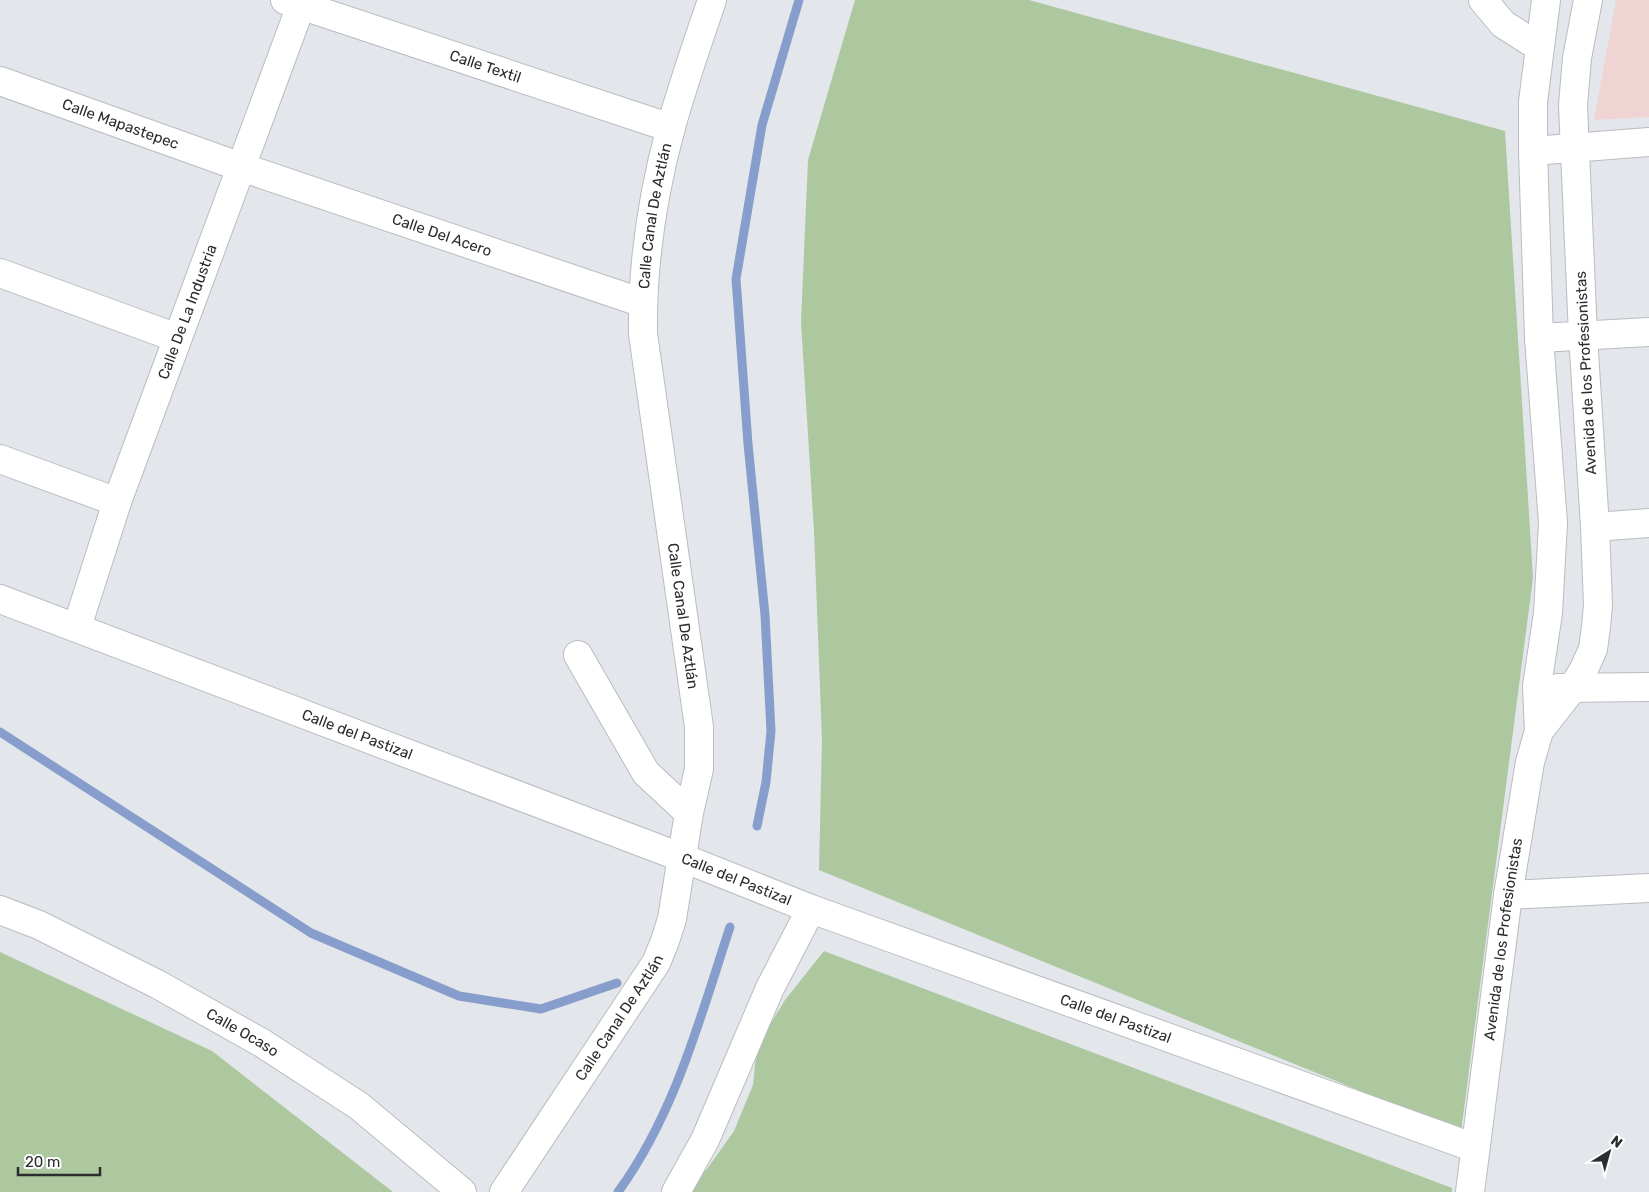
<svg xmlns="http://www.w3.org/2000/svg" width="1649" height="1192" viewBox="0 0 1649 1192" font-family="Rubik,sans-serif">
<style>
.education{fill:#efd4d3}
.grass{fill:#adc89f}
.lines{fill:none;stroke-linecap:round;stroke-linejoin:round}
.stream{stroke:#879dcb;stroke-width:9}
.minor-casing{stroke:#babcc1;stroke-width:30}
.minor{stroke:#fff;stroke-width:28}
.labels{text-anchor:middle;stroke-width:4;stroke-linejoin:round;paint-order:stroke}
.street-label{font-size:15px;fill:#2b2c2e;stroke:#fff}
</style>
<rect width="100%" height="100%" fill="#e3e6eb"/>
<polygon class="education" points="1616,0 1649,0 1649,117 1594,120"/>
<g class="grass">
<polygon points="855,0 1029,0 1505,131 1533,578 1461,1132 819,870 822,740 814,531 801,322 808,160"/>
<polygon points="824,951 1452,1188 1452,1192 684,1192 686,1186 707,1169 734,1131 753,1085 757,1046 785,1000"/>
<polygon points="0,952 212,1051 393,1192 0,1192"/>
</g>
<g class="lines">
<g class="stream">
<polyline points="0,732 311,933 459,996 541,1009 617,983"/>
<polyline points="757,826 766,782 771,731 765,615 748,444 736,279 762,125 799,0"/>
<path d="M618,1192C675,1114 700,1018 730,927"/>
</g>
<defs>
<g id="minor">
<path id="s1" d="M285,0L671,128"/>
<polyline points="1483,0 1503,24 1539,47"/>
<path id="s2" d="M0,81L241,167L643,303"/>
<polyline points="1533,151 1649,142"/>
<polyline points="0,273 177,338"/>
<polyline points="1539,338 1649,332"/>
<polyline points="0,459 117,502"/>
<polyline points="1595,527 1649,523"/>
<path id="s3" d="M0,599L683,858L811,909L1475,1148"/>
<path id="s4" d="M77,627L117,502L303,0"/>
<polyline points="578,655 646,773 689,813"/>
<polyline points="1558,688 1649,687"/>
<polyline points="1539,731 1537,686 1548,613 1553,523 1539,338 1533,151 1533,102 1546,0"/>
<polyline points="1508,895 1649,888"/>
<path id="s5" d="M0,910L39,925L157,984L262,1043L359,1106L462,1192"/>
<path id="s6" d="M504,1192L656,963L665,941L672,919L689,813L699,769V727L643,334C642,266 653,193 671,127C683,84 698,42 712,0"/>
<polyline points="676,1192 705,1140 770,988 811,909"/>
<path id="s7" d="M1470,1192L1508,895L1530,762L1539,731L1572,689L1584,669L1593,649L1596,627L1598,605L1595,527L1583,335L1573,105L1577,58L1588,0"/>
</g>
</defs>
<use href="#minor" class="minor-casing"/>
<use href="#minor" class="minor"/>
</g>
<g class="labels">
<g class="street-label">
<text dy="5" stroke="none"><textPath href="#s1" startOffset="211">Calle Textil</textPath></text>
<text dy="5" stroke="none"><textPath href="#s2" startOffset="128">Calle Mapastepec</textPath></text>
<text dy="5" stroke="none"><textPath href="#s6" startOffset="1032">Calle Canal De Aztlán</textPath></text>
<text dy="5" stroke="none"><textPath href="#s2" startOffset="468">Calle Del Acero</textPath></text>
<text dy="5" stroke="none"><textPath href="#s4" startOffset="334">Calle De La Industria</textPath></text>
<text transform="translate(1586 373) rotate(-93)" y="5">Avenida de los Profesionistas</text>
<text transform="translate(683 616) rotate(82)" y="5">Calle Canal De Aztlán</text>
<text dy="5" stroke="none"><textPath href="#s3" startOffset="382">Calle del Pastizal</textPath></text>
<text dy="5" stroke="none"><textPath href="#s3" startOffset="788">Calle del Pastizal</textPath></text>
<text dy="5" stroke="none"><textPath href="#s7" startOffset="255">Avenida de los Profesionistas</textPath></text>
<text dy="5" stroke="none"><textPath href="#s6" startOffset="209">Calle Canal De Aztlán</textPath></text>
<text dy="5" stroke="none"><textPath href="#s3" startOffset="1192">Calle del Pastizal</textPath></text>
<text dy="5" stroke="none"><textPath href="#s5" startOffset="272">Calle Ocaso</textPath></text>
</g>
</g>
<g transform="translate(1609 1152) rotate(37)" stroke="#ffffff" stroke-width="4" paint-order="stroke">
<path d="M0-4L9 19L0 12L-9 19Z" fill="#2b2c2e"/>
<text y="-8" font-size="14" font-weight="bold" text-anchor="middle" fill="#2b2c2e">N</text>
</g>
<path d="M18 1167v8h82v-8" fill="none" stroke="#2b2c2e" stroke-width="2.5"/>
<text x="25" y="1167" font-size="15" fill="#2b2c2e" stroke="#ffffff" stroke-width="4" paint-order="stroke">20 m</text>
</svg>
